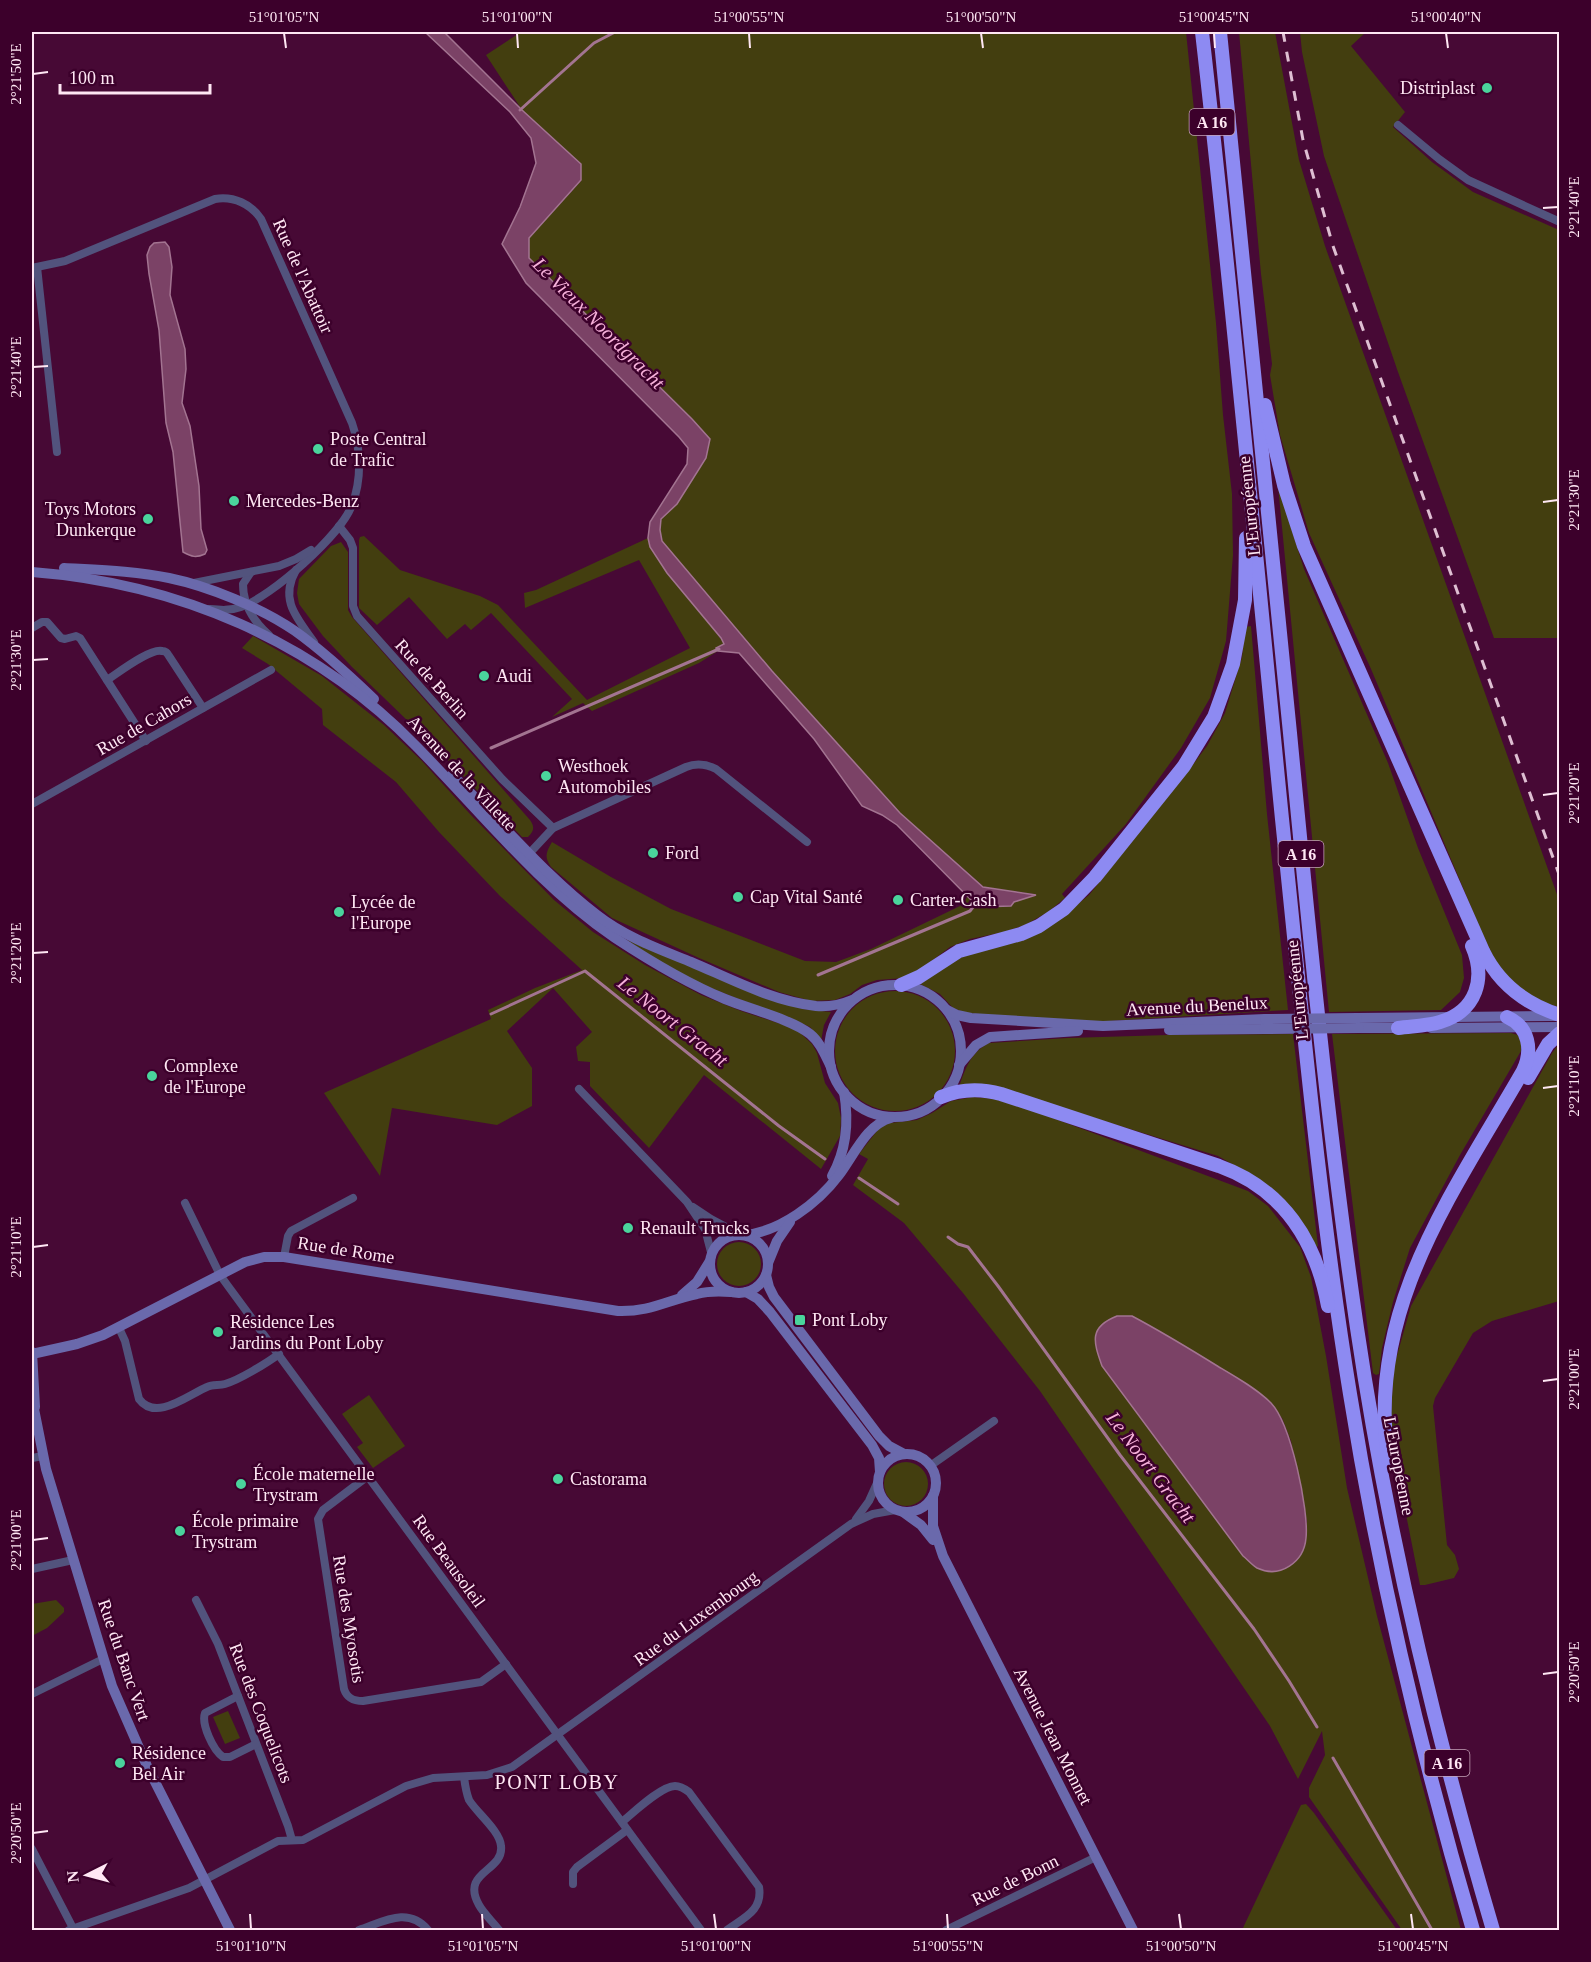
<svg xmlns="http://www.w3.org/2000/svg" width="1591" height="1962" viewBox="0 0 1591 1962" font-family="'Times New Roman',serif">
<style>
.green{fill:#433e0f;fill-rule:evenodd}
.water{fill:#7b4266;stroke:#a37491;stroke-width:1.5}
.lines{fill:none;stroke-linecap:round;stroke-linejoin:round}
.stream{stroke:#a37491;stroke-width:3}
.street{stroke:#52537d;stroke-width:8}
.secondary{stroke:#6a69ac;stroke-width:10}
.highway{stroke:#8d8af2;stroke-width:14}
.rail{stroke:#debfd2;stroke-width:3;stroke-dasharray:10 10;stroke-linecap:butt}
.secondary-bridge{stroke:#6a69ac;stroke-width:10}
.ticks{fill:none;stroke:#ffe7f4;stroke-width:2}
.poi-dot{fill:#4ad49c;stroke:#3c002b;stroke-width:2}
.labels{text-anchor:middle;stroke-width:5;stroke-linejoin:round;paint-order:stroke}
.shield{fill:#3c002b;stroke:#c4a2b8;stroke-width:1.5}
.shield-label{font-size:16px;font-weight:bold;fill:#ffe7f4}
.poi-label{font-size:18px;fill:#ffe7f4;stroke:#3c002b;text-anchor:start}
.street-label{font-size:18px;fill:#ffe7f4;stroke:#3c002b}
.water-label{font-size:20px;font-style:italic;fill:#f6b0da;stroke:#3c002b}
.neighbourhood-label{font-size:20px;letter-spacing:1.5px;fill:#ffe7f4;stroke:#3c002b}
.neatline{fill:none;stroke:#ffe7f4;stroke-width:2}
.ticks-label{font-size:15px;text-anchor:middle;fill:#ffe7f4}
</style>
<rect width="100%" height="100%" fill="#470935"/>
<g class="green">
<path d="M521,32H1186L1216,323L1223,415L1232,494L1233,555L1226,641L1210,698L1181,748L1126,824L1062,894L1065,898L1048,912L1025,925L1004,932L970,939L950,947L917,972L905,978L877,980L862,985L850,994L835,1000L811,1001L779,992L699,958L612,918L551,867C544,857 546,852 552,842L611,877L671,909L805,961L836,962L871,949L960,906L968,896L978,907L1011,906L1014,902L1034,894L984,887L900,813L772,671L662,541L660,530L661,519L677,504L706,458L710,439L692,419L529,258V238L581,181V164L522,110L486,55Z"/>
<path d="M1239,32H1275L1299,160L1325,246L1559,900V1007C1536,1002 1510,985 1497,964C1492,954 1487,943 1482,933L1371,669L1309,533L1280,435L1270,375L1272,364L1261,274Z"/>
<polygon points="1300,32 1366,32 1351,46 1405,112 1393,127 1432,162 1473,192 1559,230 1559,638 1494,638 1398,372 1324,156 1302,52"/>
<polygon points="1278,486 1304,569 1388,763 1418,848 1462,955 1464,978 1460,992 1441,1010 1329,1012"/>
<polygon points="364,536 400,570 480,596 498,605 587,700 690,648 639,560 525,608 524,593 536,590 648,538 650,547 724,643 716,648 718,651 699,663 592,711 583,703 552,717 572,699 491,613 471,630 465,624 447,639 409,597 377,625 359,608 359,540 360,537"/>
<path d="M341,542L348,552V610L352,617L530,820C535,827 534,831 528,837H522L440,752L352,667L323,636L299,604L297,593L299,579L331,546Z"/>
<polygon points="1251,626 1267,814 1288,1010 1093,1022 966,1013 953,1008 940,994 920,984 958,958 1057,921 1089,895 1182,779 1207,746 1225,713 1242,657 1245,627"/>
<polygon points="253,636 322,676 384,725 422,761 470,814 554,900 593,932 645,965 701,995 741,1011 796,1029 812,1044 817,1053 825,1083 838,1103 841,1118 840,1136 821,1169 704,1075 649,1148 590,1086 590,1062 578,1061 576,1047 592,1032 553,988 507,1031 532,1068 532,1106 497,1125 392,1108 380,1176 324,1093 326,1092 491,1019 488,1010 535,988 582,970 500,896 439,832 396,782 323,725 322,709 268,664 242,648"/>
<path d="M622,935L803,1009L831,1012L824,1025L821,1041L810,1027C748,999 674,983 622,935Z"/>
<circle cx="895" cy="1051" r="60"/>
<polygon points="1511,1033 1518,1035 1521,1043 1521,1051 1460,1155 1410,1248 1393,1302 1382,1348 1379,1374 1376,1375 1373,1373 1332,1034"/>
<path d="M1293,1034L1318,1246L1316,1247L1251,1175L1218,1156L1006,1091L959,1087C965,1069 971,1052 989,1043L1068,1038L1168,1035Z"/>
<polygon points="1559,1044 1559,1301 1492,1321 1473,1333 1435,1398 1433,1406 1447,1545 1455,1555 1459,1569 1454,1578 1425,1585 1420,1585 1393,1449 1391,1412 1394,1366 1411,1306 1552,1053"/>
<path d="M973,1097L996,1099L1015,1104L1248,1191L1268,1206L1300,1247L1311,1277L1326,1356L1347,1488L1377,1616L1461,1930H1402L1309,1797V1788L1325,1755L1322,1731L1298,1779L1270,1726L1040,1391L963,1293L904,1223L853,1185L868,1159L859,1154L880,1127L890,1123L917,1120L932,1113L951,1101ZM1117,1316L1132,1317L1240,1380L1282,1418L1291,1441L1307,1522L1273,1572L1257,1567L1243,1556Z"/>
<circle cx="739" cy="1264" r="22"/>
<polygon points="369,1395 405,1446 373,1468 357,1447 363,1443 342,1414"/>
<circle cx="906" cy="1484" r="22"/>
<polygon points="56,1600 64,1608 64,1612 47,1628 32,1636 32,1604"/>
<polygon points="228,1711 240,1738 225,1744 213,1717"/>
<polygon points="1306,1804 1314,1813 1397,1930 1242,1930 1301,1805"/>
</g>
<g class="water">
<polygon points="425,32 444,32 522,110 581,164 581,180 529,238 529,258 692,419 710,439 706,458 677,504 661,519 660,530 662,541 772,671 900,813 983,887 1036,895 1014,902 1011,906 978,907 897,825 882,815 862,806 814,739 739,653 718,651 716,648 724,644 721,638 667,573 650,547 648,538 650,522 687,464 688,448 679,437 526,283 502,244 520,207 536,163 531,138 510,112"/>
<path d="M165,242L169,247L172,267L170,295L185,349L186,369L182,403L190,426L199,486L201,529L207,550L205,554C196,558 192,557 183,552L173,452L166,423L159,330L149,274L147,255L150,247L154,243Z"/>
<path d="M1117,1316H1132C1162,1332 1190,1349 1219,1367C1236,1377 1257,1389 1271,1403C1291,1424 1309,1510 1306,1538C1304,1562 1280,1579 1257,1568C1252,1565 1247,1559 1243,1556L1102,1366C1093,1341 1089,1327 1117,1316Z"/>
</g>
<g class="lines">
<g class="stream">
<polyline points="520,110 594,43 615,32"/>
<polyline points="491,748 719,649"/>
<polyline points="818,975 970,911 976,903"/>
<polyline points="491,1014 585,971 779,1126 825,1159"/>
<polyline points="859,1178 898,1204"/>
<polyline points="948,1237 958,1244 968,1247 998,1286 1120,1455 1254,1629 1289,1681 1317,1727"/>
<polyline points="1333,1758 1432,1930"/>
</g>
<g class="street">
<polyline points="1398,125 1439,159 1468,180 1560,222"/>
<polyline points="37,267 57,452"/>
<path d="M32,268L65,261L215,199C234,196 251,204 261,219L352,423C361,449 362,479 352,505C341,535 271,597 241,607C230,611 220,610 209,609"/>
<polyline points="339,526 350,540 353,548 353,606 357,616 502,779 553,828"/>
<path d="M296,570C279,600 297,618 314,642"/>
<path d="M251,572L243,584C243,605 253,621 269,635"/>
<polyline points="194,583 279,566 296,559 311,550"/>
<polyline points="32,628 42,622 47,622 61,638 65,639 76,636 80,638 146,741"/>
<path d="M107,680C118,673 150,648 162,651C166,651 167,653 169,656L203,708"/>
<polyline points="32,804 271,670"/>
<path d="M526,857L553,828L686,767C696,763 706,764 716,769L807,842"/>
<polyline points="579,1089 687,1202 705,1229 712,1256"/>
<polyline points="185,1203 220,1275 228,1286 701,1930"/>
<polyline points="693,1207 711,1219 741,1235"/>
<polyline points="284,1257 288,1236 291,1231 353,1198"/>
<path d="M119,1328L125,1341L139,1399C156,1422 188,1395 207,1387C213,1384 219,1386 225,1384C239,1380 267,1363 279,1354"/>
<polyline points="32,1458 43,1456"/>
<polyline points="930,1466 994,1421"/>
<path d="M368,1476L323,1510L318,1519L344,1689C347,1698 353,1701 363,1701L481,1682L506,1664"/>
<polyline points="856,1519 869,1501 878,1481"/>
<polyline points="32,1569 73,1560"/>
<polyline points="196,1600 218,1644 288,1826 292,1840"/>
<polyline points="32,1694 103,1659"/>
<path d="M238,1696L205,1713C201,1724 213,1750 223,1757H230L256,1744"/>
<path d="M464,1777C465,1785 466,1792 469,1800C477,1813 500,1831 501,1846C504,1872 460,1871 479,1905C484,1914 493,1922 499,1930"/>
<path d="M622,1822C633,1813 661,1786 675,1786C681,1786 685,1789 689,1792L759,1887C763,1911 743,1918 727,1930"/>
<polyline points="32,1849 74,1930"/>
<polyline points="573,1884 573,1872 577,1867 627,1830"/>
<polyline points="69,1930 189,1888 278,1841 303,1840 406,1786 433,1778 487,1775 512,1767 851,1524 873,1514 895,1510"/>
<path d="M359,1930C383,1922 408,1906 428,1930"/>
<polyline points="946,1930 1096,1857"/>
</g>
<g class="secondary">
<path d="M64,568C99,570 135,571 169,578C208,586 262,608 295,631C323,651 349,675 374,699"/>
<path d="M32,572C177,583 314,641 416,746C481,812 538,885 615,938C650,961 686,983 725,999C749,1009 791,1019 810,1034C820,1042 825,1055 831,1067"/>
<path d="M452,775C501,821 543,874 597,915C625,937 659,949 691,962C731,979 772,1001 816,1006C829,1007 840,1005 852,1000"/>
<circle cx="895" cy="1051" r="66"/>
<polyline points="947,1010 957,1015 971,1018 1103,1026 1265,1019"/>
<polyline points="1357,1018 1555,1016"/>
<polyline points="1359,1028 1403,1028"/>
<polyline points="1431,1028 1560,1027"/>
<polyline points="1169,1030 1264,1029"/>
<polyline points="959,1065 976,1045 990,1037 1078,1031"/>
<path d="M832,1176C846,1151 849,1121 844,1092"/>
<path d="M744,1235C780,1232 818,1203 839,1175C854,1155 867,1124 891,1118"/>
<circle cx="739" cy="1264" r="29"/>
<polyline points="768,1263 777,1241 790,1222"/>
<polyline points="766,1275 769,1287 774,1297 879,1436 889,1446 904,1454"/>
<polyline points="746,1292 758,1299 770,1312 872,1445 879,1458 880,1472"/>
<polyline points="682,1295 697,1282 710,1261"/>
<polyline points="32,1352 35,1407"/>
<path d="M32,1354L77,1344L103,1335L245,1262L264,1257H284L618,1311C651,1312 667,1300 697,1294C708,1291 720,1291 731,1292"/>
<polyline points="32,1399 46,1469 112,1686 147,1766 230,1930"/>
<circle cx="907" cy="1483" r="29"/>
<polyline points="933,1496 933,1526 943,1556 1133,1930"/>
<polyline points="903,1512 921,1525 933,1540"/>
</g>
<g class="highway">
<path d="M1202,32C1232,294 1256,557 1282,819C1302,1011 1319,1204 1350,1394C1379,1575 1421,1754 1473,1930"/>
<path d="M1220,32C1244,265 1266,499 1290,733C1309,932 1328,1130 1357,1328C1387,1532 1435,1733 1493,1930"/>
<path d="M1265,405L1284,485L1304,546L1483,951C1499,984 1525,1004 1560,1015"/>
<polyline points="901,985 919,977 959,951 1021,934 1039,926 1064,909 1095,877 1184,766 1214,717 1233,664 1245,600 1246,538"/>
<path d="M1398,1028C1412,1026 1427,1026 1440,1022C1477,1011 1486,978 1472,946"/>
<polyline points="1528,1078 1548,1044 1560,1033"/>
<path d="M941,1097C960,1089 980,1088 1001,1094L1219,1166C1283,1189 1316,1241 1328,1306"/>
<path d="M1388,1459C1366,1310 1453,1193 1523,1071C1533,1050 1529,1027 1507,1017"/>
</g>
<polyline class="rail" points="1283,32 1303,140 1333,246 1560,877"/>
<g class="secondary-bridge">
<polyline points="1265,1019 1357,1018"/>
<polyline points="1264,1029 1359,1028"/>
</g>
</g>
<path class="ticks" d="M284,33L286,48M517,33L518,48M749,33L750,48M981,33L983,48M1214,33L1215,48M1446,33L1448,48M33,74L48,72M1543,208L1558,207M33,367L48,366M1543,502L1558,500M33,660L48,659M1543,795L1558,793M33,953L48,952M1543,1088L1558,1086M33,1247L48,1245M1543,1381L1558,1379M33,1540L48,1538M1543,1674L1558,1672M33,1833L48,1831M250,1914L251,1929M482,1914L483,1929M714,1914L716,1929M947,1914L948,1929M1179,1914L1181,1929M1411,1914L1413,1929"/>
<g class="poi-dot">
<circle cx="1487" cy="88" r="6"/>
<circle cx="318" cy="449" r="6"/>
<circle cx="234" cy="501" r="6"/>
<circle cx="148" cy="519" r="6"/>
<circle cx="484" cy="676" r="6"/>
<circle cx="546" cy="776" r="6"/>
<circle cx="653" cy="853" r="6"/>
<circle cx="738" cy="897" r="6"/>
<circle cx="898" cy="900" r="6"/>
<circle cx="339" cy="912" r="6"/>
<circle cx="152" cy="1076" r="6"/>
<circle cx="628" cy="1228" r="6"/>
<rect x="794" y="1314" width="12" height="12" rx="3"/>
<circle cx="218" cy="1332" r="6"/>
<circle cx="558" cy="1479" r="6"/>
<circle cx="241" cy="1484" r="6"/>
<circle cx="180" cy="1531" r="6"/>
<circle cx="120" cy="1763" r="6"/>
</g>
<g class="labels">
<g class="shield">
<rect x="1189.5" y="109" width="45" height="26" rx="4.5"/>
<rect x="1278.5" y="841" width="45" height="26" rx="4.5"/>
<rect x="1424.5" y="1750" width="45" height="26" rx="4.5"/>
</g>
<g class="shield-label">
<text x="1212" y="128">A 16</text>
<text x="1301" y="860">A 16</text>
<text x="1447" y="1769">A 16</text>
</g>
<g class="poi-label">
<text x="1475" y="94" text-anchor="end">Distriplast</text>
<text x="330" y="445">Poste Central<tspan x="330" dy="21">de Trafic</tspan></text>
<text x="246" y="507">Mercedes-Benz</text>
<text x="136" y="515" text-anchor="end">Toys Motors<tspan x="136" dy="21">Dunkerque</tspan></text>
<text x="496" y="682">Audi</text>
<text x="558" y="772">Westhoek<tspan x="558" dy="21">Automobiles</tspan></text>
<text x="665" y="859">Ford</text>
<text x="750" y="903">Cap Vital Santé</text>
<text x="910" y="906">Carter-Cash</text>
<text x="351" y="908">Lycée de<tspan x="351" dy="21">l'Europe</tspan></text>
<text x="164" y="1072">Complexe<tspan x="164" dy="21">de l'Europe</tspan></text>
<text x="640" y="1234">Renault Trucks</text>
<text x="812" y="1326">Pont Loby</text>
<text x="230" y="1328">Résidence Les<tspan x="230" dy="21">Jardins du Pont Loby</tspan></text>
<text x="253" y="1480">École maternelle<tspan x="253" dy="21">Trystram</tspan></text>
<text x="570" y="1485">Castorama</text>
<text x="192" y="1527">École primaire<tspan x="192" dy="21">Trystram</tspan></text>
<text x="132" y="1759">Résidence<tspan x="132" dy="21">Bel Air</tspan></text>
</g>
<g class="street-label">
<text transform="translate(303 276) rotate(66)" y="6">Rue de l'Abattoir</text>
<text transform="translate(1249 506) rotate(-96)" y="6">L'Européenne</text>
<text transform="translate(432 679) rotate(48)" y="6">Rue de Berlin</text>
<text transform="translate(144 724) rotate(-30)" y="6">Rue de Cahors</text>
<text transform="translate(462 773) rotate(47)" y="6">Avenue de la Villette</text>
<text transform="translate(1297 990) rotate(-96)" y="6">L'Européenne</text>
<text transform="translate(1197 1006) rotate(-3)" y="6">Avenue du Benelux</text>
<text transform="translate(346 1250) rotate(9)" y="6">Rue de Rome</text>
<text transform="translate(1399 1466) rotate(79)" y="6">L'Européenne</text>
<text transform="translate(449 1561) rotate(54)" y="6">Rue Beausoleil</text>
<text transform="translate(696 1618) rotate(-36)" y="6">Rue du Luxembourg</text>
<text transform="translate(349 1619) rotate(81)" y="6">Rue des Myosotis</text>
<text transform="translate(124 1660) rotate(71)" y="6">Rue du Banc Vert</text>
<text transform="translate(261 1713) rotate(69)" y="6">Rue des Coquelicots</text>
<text transform="translate(1053 1736) rotate(63)" y="6">Avenue Jean Monnet</text>
<text transform="translate(1015 1880) rotate(-26)" y="6">Rue de Bonn</text>
</g>
<g class="water-label">
<text transform="translate(599 323) rotate(45)" y="7">Le Vieux Noordgracht</text>
<text transform="translate(673 1021) rotate(38)" y="7">Le Noort Gracht</text>
<text transform="translate(1151 1467) rotate(53)" y="7">Le Noort Gracht</text>
</g>
<g class="neighbourhood-label">
<text x="557" y="1789">PONT LOBY</text>
</g>
</g>
<rect width="1591" height="1962" fill="none" stroke="#3c002b" stroke-width="66"/>
<g transform="translate(87 1875) rotate(264)" stroke="#3c002b" stroke-width="4.5" paint-order="stroke">
<path d="M0-4.5L10 22L0 15L-10 22Z" fill="#ffe7f4"/>
<text y="-9" font-size="16" font-weight="bold" text-anchor="middle" fill="#ffe7f4">N</text>
</g>
<path d="M60 84v9h150v-9" fill="none" stroke="#ffe7f4" stroke-width="3"/>
<text x="69" y="84" font-size="18" fill="#ffe7f4" stroke="#3c002b" stroke-width="4.5" paint-order="stroke">100 m</text>
<rect x="33" y="33" width="1525" height="1896" class="neatline"/>
<g class="ticks-label">
<text x="284" y="22">51°01'05"N</text>
<text x="517" y="22">51°01'00"N</text>
<text x="749" y="22">51°00'55"N</text>
<text x="981" y="22">51°00'50"N</text>
<text x="1214" y="22">51°00'45"N</text>
<text x="1446" y="22">51°00'40"N</text>
<text transform="translate(16 74) rotate(-90)" y="5">2°21'50"E</text>
<text transform="translate(1574 207) rotate(-90)" y="5">2°21'40"E</text>
<text transform="translate(16 367) rotate(-90)" y="5">2°21'40"E</text>
<text transform="translate(1574 500) rotate(-90)" y="5">2°21'30"E</text>
<text transform="translate(16 660) rotate(-90)" y="5">2°21'30"E</text>
<text transform="translate(1574 793) rotate(-90)" y="5">2°21'20"E</text>
<text transform="translate(16 953) rotate(-90)" y="5">2°21'20"E</text>
<text transform="translate(1574 1086) rotate(-90)" y="5">2°21'10"E</text>
<text transform="translate(16 1247) rotate(-90)" y="5">2°21'10"E</text>
<text transform="translate(1574 1379) rotate(-90)" y="5">2°21'00"E</text>
<text transform="translate(16 1540) rotate(-90)" y="5">2°21'00"E</text>
<text transform="translate(1574 1672) rotate(-90)" y="5">2°20'50"E</text>
<text transform="translate(16 1833) rotate(-90)" y="5">2°20'50"E</text>
<text x="251" y="1951">51°01'10"N</text>
<text x="483" y="1951">51°01'05"N</text>
<text x="716" y="1951">51°01'00"N</text>
<text x="948" y="1951">51°00'55"N</text>
<text x="1181" y="1951">51°00'50"N</text>
<text x="1413" y="1951">51°00'45"N</text>
</g>
</svg>
